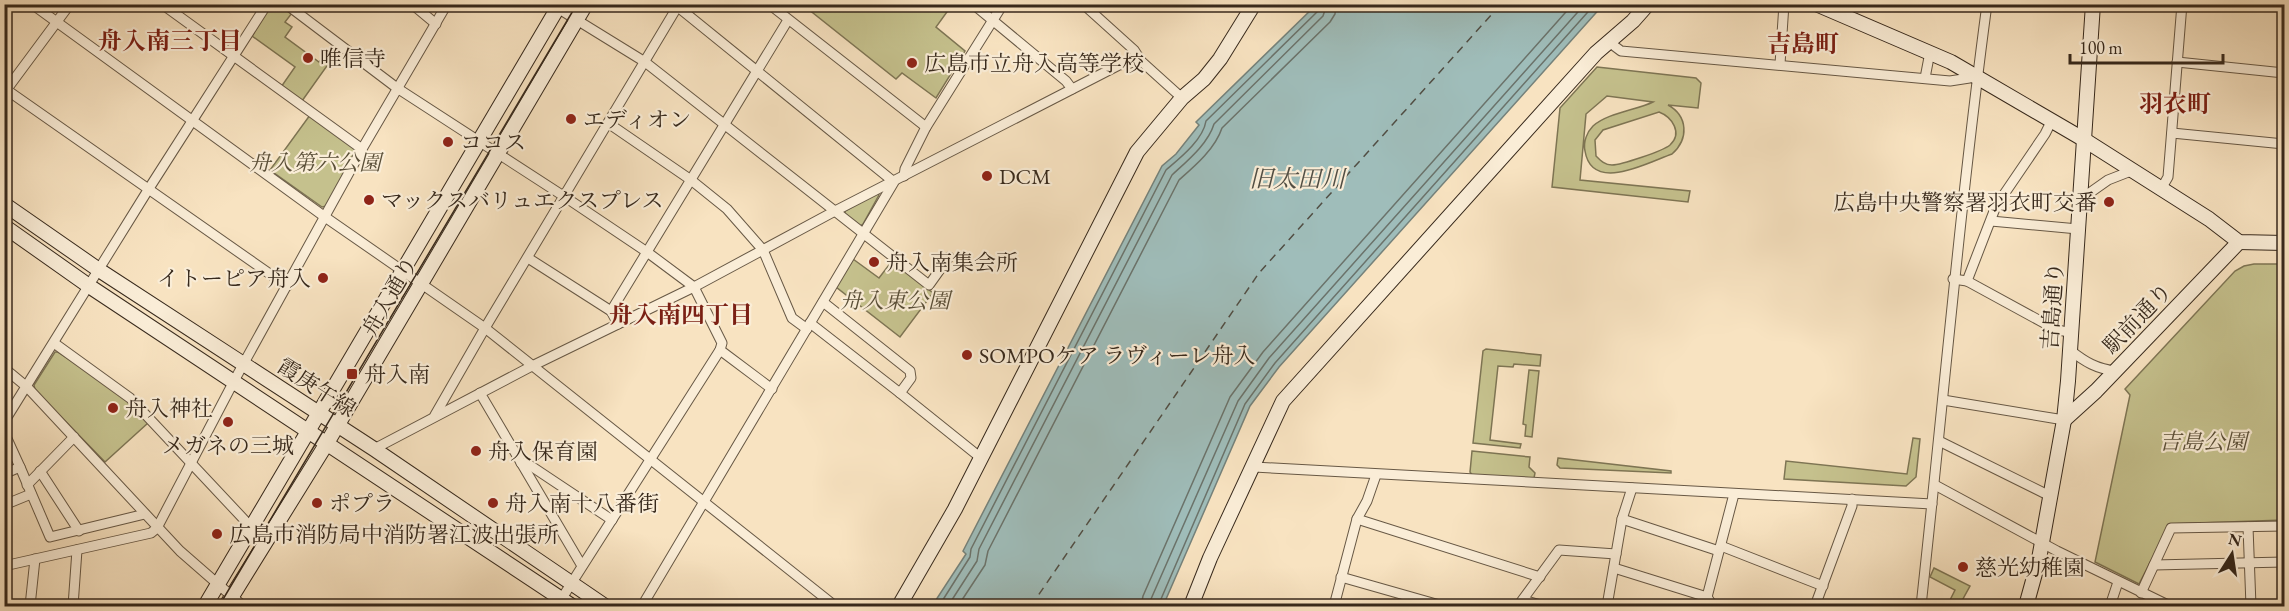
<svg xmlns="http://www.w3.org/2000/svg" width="2289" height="611" viewBox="0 0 2289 611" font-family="'EB Garamond','Noto Serif JP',serif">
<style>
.green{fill:#c5c18d;stroke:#7e7554;stroke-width:1.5;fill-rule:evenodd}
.water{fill:#9fbdba;stroke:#75827b;stroke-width:1.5}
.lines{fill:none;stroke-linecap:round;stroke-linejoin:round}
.shore{stroke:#6b736b;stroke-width:1.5}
.ferry{stroke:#514e44;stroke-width:1.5;stroke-dasharray:8 6;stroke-linecap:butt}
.street-casing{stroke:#675845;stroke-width:11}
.secondary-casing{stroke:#37291c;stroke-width:16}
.street{stroke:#faedd7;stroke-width:9}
.secondary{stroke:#faedd7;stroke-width:14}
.tram{stroke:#37291c;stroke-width:1.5}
.poi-dot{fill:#8f2418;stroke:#faedd7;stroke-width:2}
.labels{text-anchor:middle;stroke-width:4.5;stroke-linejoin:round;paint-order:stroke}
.poi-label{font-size:22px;fill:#37291c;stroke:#faedd7;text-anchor:start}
.park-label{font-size:22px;font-style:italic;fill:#5a4f38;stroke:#faedd7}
.street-label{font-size:22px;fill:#37291c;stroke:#faedd7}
.neighbourhood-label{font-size:24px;font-weight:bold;fill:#7a1f14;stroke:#faedd7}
.water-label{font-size:24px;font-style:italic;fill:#514e44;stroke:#faedd7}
</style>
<rect width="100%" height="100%" fill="#f8e3c1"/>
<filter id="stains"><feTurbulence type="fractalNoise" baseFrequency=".00333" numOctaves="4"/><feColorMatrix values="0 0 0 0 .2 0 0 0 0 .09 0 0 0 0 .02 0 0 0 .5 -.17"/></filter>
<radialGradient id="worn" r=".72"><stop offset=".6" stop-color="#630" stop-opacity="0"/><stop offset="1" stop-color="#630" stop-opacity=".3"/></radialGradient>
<g class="green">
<polygon points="271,5 280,5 292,13 285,22 292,27 285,37 319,62 333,44 339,49 302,101 281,87 295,67 252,36"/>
<polygon points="803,5 952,5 936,27 965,51 936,98 902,73 896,79"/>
<path d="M1597,67L1696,78L1701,83L1698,108L1668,105C1688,116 1689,139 1672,154C1649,162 1592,194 1585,151C1583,142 1587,132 1593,126C1607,113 1637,110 1653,102L1607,96L1586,114L1580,180L1690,191L1688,202L1552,187L1560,108ZM1659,112C1672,117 1683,133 1670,145C1663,151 1621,165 1612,165C1605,165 1601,161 1596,156L1595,140L1603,130Z"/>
<polygon points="310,115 355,147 356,154 327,206 322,207 270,170"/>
<polygon points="877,193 879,195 863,224 860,226 845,214 845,211"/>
<polygon points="853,259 879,278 892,261 933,293 900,337 836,287"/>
<polygon points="2254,264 2284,264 2284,520 2170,524 2139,584 2095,562 2130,395 2125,389 2235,271 2244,266"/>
<polygon points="1486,349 1541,355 1540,366 1514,364 1513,367 1498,366 1490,440 1521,444 1520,448 1473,443 1483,351"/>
<polygon points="55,352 58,352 123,395 148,423 105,462 35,390 34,385"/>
<polygon points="1529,370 1539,371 1532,437 1525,436 1526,425 1523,424"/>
<polygon points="1913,438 1920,439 1916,477 1906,486 1784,479 1786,461 1907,474"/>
<polygon points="1472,451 1530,457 1529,467 1535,473 1534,478 1472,475 1470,472"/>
<polygon points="1558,458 1671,471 1671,473 1560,468 1557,465"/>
<polygon points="1934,568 1970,586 1959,606 1949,602 1955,590 1930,577"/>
</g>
<polygon class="water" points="1316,5 1603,5 1279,367 1250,406 1163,606 932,606 966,554 963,551 1162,166 1176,154 1199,125 1196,122"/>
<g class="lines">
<g class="shore">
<path d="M939,606L970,557L971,549L1166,170C1180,158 1203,140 1206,121L1318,11L1320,4"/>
<path d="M948,606L977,561L979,549L1172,175C1187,161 1208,144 1214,124L1323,16L1327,4"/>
<path d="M958,606L985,565L988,551L1179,180C1195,166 1215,149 1222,128L1330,22L1335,14L1336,4"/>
<polyline points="1141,606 1143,596 1230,397 1263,352 1573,4"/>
<polyline points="1150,606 1151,599 1238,401 1269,358 1585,4"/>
<polyline points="1158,606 1245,404 1275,363 1595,4"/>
</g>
<polyline class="ferry" points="1031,606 1259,273 1501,4"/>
<defs>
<g id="street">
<polyline points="32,4 325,217 485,328 835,606"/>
<polyline points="162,4 362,149"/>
<polyline points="286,4 397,88 565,197 647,252 694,287 722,343 720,350 557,606"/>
<polyline points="412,4 436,24"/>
<polyline points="551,4 645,62 929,285 949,257"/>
<polyline points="769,4 926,127"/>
<polyline points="973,4 1066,81 1072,89"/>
<polyline points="1083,4 1134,50 1141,61"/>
<polyline points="1609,42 1621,51 1950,81 1976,77"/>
<polyline points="2177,62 2284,73"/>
<polyline points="1780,64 1784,4"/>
<polyline points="1925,78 1930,52"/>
<polyline points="4,88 287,286"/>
<polyline points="4,93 70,4"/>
<polyline points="608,123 691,180 727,209 763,250 792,318 807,329"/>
<polyline points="2172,133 2284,144"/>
<polyline points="904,176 905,169 926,127 1003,4"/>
<polyline points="2161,189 2168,177 2182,4"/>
<polyline points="2081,199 2108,180 2131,171"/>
<polyline points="1991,221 2078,229"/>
<polyline points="528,258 611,311 618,324"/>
<polyline points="1953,279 1967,281 1996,206 2045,134 2051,122"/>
<polyline points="1967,281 2055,329 2071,333"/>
<polyline points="823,302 910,371 911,378 900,393 981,458"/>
<polyline points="611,311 788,20"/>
<polyline points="810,323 900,393"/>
<polyline points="54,343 130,398 251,527"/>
<polyline points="720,350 772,389"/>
<path d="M2070,350C2085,362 2097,369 2116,371"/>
<polyline points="4,368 27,387 180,551 243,606"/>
<polyline points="480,393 582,566"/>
<polyline points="1943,400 2064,420"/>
<polyline points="435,415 485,328 679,4"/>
<polyline points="4,422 148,190 267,4"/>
<polyline points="4,432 20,467"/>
<polyline points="1939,441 2050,496"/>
<polyline points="374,449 532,366 694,287 835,211 1119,65 1141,61 1182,98"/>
<polyline points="521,463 528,464 612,520"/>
<polyline points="1254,467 1932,504"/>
<polyline points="40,471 79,531"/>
<polyline points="4,474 20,467 50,537 145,514"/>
<polyline points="27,485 74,437"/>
<polyline points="1935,485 2057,551 2170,606"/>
<polyline points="4,505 31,494"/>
<polyline points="1357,519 1540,577"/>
<polyline points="1622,519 1719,551"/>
<polyline points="2248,527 2251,606"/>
<polyline points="1721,546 1823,586"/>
<polyline points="2282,562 2284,602"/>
<polyline points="2154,565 2284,562"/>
<polyline points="4,566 151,533 157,528 234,381 362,149 447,4"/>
<polyline points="1614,568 1707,597"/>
<polyline points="1341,577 1443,606"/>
<polyline points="2141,593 2171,528 2284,526"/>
<polyline points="1523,600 1544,606"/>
<polyline points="30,606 35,559"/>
<polyline points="73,606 77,550"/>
<polyline points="642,606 894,182 678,7"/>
<polyline points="1334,606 1357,519 1367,501 1376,475"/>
<polyline points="1518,606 1559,550 1616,554"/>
<polyline points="1607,606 1622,519 1632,488"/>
<polyline points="1713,606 1707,597 1734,494"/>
<polyline points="1815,606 1852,506 1852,499"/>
<path d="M1921,606C1943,406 1960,205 1987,4"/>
<polyline points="2110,606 2118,582"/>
</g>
<g id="secondary">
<polyline points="1816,4 1951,62 2083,139 2209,219 2239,242 2284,243"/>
<polyline points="4,204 99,270 374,449 605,606"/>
<polyline points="4,226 89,286 572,606"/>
<polyline points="2064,420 2096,391 2239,242"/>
<polyline points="205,606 560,4"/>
<polyline points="226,606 327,443 586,4"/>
<polyline points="899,606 955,509 1137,152 1182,98 1204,79 1220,59 1254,4"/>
<polyline points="1191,606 1210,558 1283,401 1596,53 1633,21 1648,4"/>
<polyline points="2026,606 2039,559 2064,420 2068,381 2093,4"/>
</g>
</defs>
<use href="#street" class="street-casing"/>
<use href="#secondary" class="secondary-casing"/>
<use href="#street" class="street"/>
<use href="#secondary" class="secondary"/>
<polyline class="tram" points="219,606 577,4"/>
</g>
<g class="poi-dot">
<circle cx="308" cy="58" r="6"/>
<circle cx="912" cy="63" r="6"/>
<circle cx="571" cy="119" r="6"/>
<circle cx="448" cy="142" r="6"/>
<circle cx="987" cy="176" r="6"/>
<circle cx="369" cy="200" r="6"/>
<circle cx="2109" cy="202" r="6"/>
<circle cx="874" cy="262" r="6"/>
<circle cx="323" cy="278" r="6"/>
<circle cx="967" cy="355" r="6"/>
<rect x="346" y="368" width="12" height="12" rx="3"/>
<circle cx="113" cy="408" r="6"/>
<circle cx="228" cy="422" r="6"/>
<circle cx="476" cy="451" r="6"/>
<circle cx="317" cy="503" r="6"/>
<circle cx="493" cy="503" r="6"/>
<circle cx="217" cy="534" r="6"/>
<circle cx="1963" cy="567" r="6"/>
</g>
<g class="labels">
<g class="poi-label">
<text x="320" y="66">唯信寺</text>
<text x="924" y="71">広島市立舟入高等学校</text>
<text x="583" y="127">エディオン</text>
<text x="460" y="150">ココス</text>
<text x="999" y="184">DCM</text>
<text x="381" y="208">マックスバリュエクスプレス</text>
<text x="2097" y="210" text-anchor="end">広島中央警察署羽衣町交番</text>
<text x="886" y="270">舟入南集会所</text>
<text x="311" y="286" text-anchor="end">イトーピア舟入</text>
<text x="979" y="363">SOMPOケア ラヴィーレ舟入</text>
<text x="364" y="382">舟入南</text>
<text x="125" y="416">舟入神社</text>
<text x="228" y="453" text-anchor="middle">メガネの三城</text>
<text x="488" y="459">舟入保育園</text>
<text x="329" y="511">ポプラ</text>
<text x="505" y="511">舟入南十八番街</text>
<text x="229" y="542">広島市消防局中消防署江波出張所</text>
<text x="1975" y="575">慈光幼稚園</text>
</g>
<g class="park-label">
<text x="315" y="170">舟入第六公園</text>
<text x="895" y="308">舟入東公園</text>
<text x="2203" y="449">吉島公園</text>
</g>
<g class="street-label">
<text transform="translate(389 296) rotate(-60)" y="8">舟入通り</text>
<text transform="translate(2052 306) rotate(-86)" y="8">吉島通り</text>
<text transform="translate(2137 318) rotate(-46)" y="8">駅前通り</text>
<text transform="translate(317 387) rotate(33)" y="8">霞庚午線</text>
</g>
<g class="neighbourhood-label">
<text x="170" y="49">舟入南三丁目</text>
<text x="1803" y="52">吉島町</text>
<text x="2175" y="112">羽衣町</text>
<text x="681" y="323">舟入南四丁目</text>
</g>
<g class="water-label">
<text x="1297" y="187">旧太田川</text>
</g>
</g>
<rect width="2289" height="611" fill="none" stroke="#f8e3c1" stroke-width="24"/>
<rect x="6" y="6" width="2277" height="599" fill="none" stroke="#37291c" stroke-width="3"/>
<rect x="12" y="12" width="2265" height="587" fill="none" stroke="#37291c" stroke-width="1.5"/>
<g transform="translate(2232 554) rotate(12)" stroke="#faedd7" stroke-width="4.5" paint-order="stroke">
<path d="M0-4.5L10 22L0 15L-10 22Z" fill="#37291c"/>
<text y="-9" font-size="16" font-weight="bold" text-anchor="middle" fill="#37291c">N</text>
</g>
<path d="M2070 54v9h153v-9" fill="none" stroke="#37291c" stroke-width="3"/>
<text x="2079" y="54" font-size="18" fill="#37291c" stroke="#faedd7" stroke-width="4.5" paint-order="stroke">100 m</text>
<rect width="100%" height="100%" filter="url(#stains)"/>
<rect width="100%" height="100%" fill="url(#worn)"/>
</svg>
